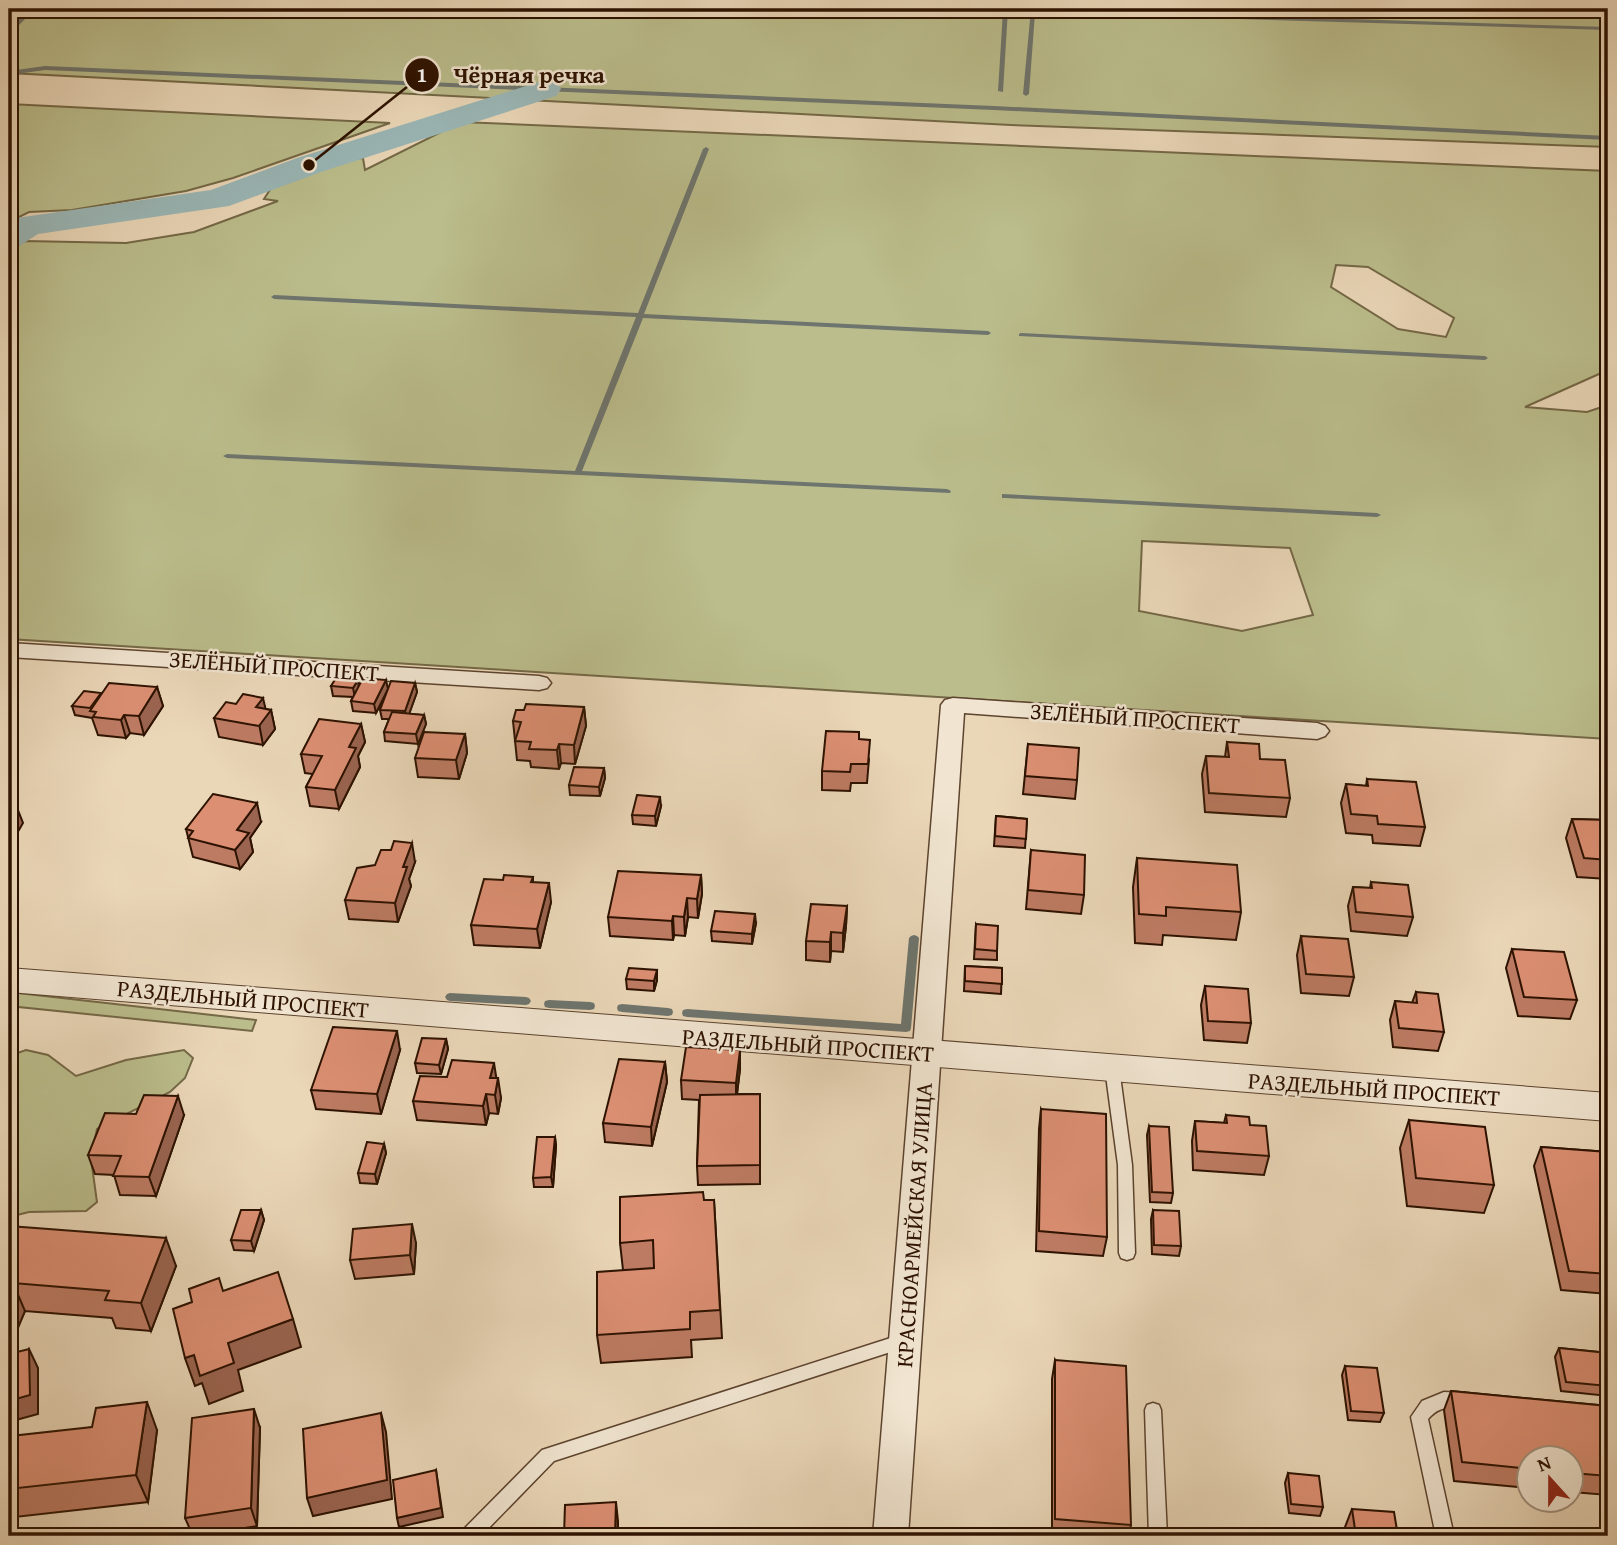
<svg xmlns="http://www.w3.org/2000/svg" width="1617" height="1545" viewBox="0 0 1617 1545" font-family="'Gentium Book Plus',serif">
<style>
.green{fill:#bbbd8c;stroke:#746846;stroke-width:2;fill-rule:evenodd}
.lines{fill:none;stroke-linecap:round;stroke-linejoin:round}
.stream{fill:#6e756e;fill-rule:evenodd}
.river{fill:#9ab7b7;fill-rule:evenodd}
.service-casing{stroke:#5c432e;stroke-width:3}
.minor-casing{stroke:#5c432e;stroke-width:3}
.tertiary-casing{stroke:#5c432e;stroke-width:2}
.service{fill:#f1e5d1;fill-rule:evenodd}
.minor{fill:#f1e5d1;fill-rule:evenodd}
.tertiary{fill:#f1e5d1;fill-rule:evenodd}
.wall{fill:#bd7b63;stroke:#2d1200;stroke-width:2}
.shaded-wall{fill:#9a6450;stroke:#2d1200;stroke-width:2}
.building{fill:#dc8f73;stroke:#2d1200;stroke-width:2}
.labels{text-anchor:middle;stroke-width:5;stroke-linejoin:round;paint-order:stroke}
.street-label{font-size:23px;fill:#2d1200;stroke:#f1e5d1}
.leader{fill:none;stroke:#2d1200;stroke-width:2.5}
.callout-dot{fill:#2d1200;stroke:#f1e5d1;stroke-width:2.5}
.mark-label{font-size:21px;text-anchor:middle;font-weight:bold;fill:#fff}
.callout-label{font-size:24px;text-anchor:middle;font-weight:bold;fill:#2d1200;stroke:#f1e5d1;stroke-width:5;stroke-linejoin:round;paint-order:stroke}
</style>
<rect width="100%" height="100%" fill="#ead7b8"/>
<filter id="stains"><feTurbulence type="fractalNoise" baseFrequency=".00286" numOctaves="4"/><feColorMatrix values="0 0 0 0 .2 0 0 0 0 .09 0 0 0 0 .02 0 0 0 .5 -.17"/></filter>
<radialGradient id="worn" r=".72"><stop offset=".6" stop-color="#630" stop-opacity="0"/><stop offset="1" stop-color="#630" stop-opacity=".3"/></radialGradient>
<g class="green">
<polygon points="32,9 1608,9 1608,147 1011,125 9,73 9,31"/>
<polygon points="9,104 390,123 233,178 186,191 72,210 29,212 9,222"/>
<path d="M461,122L1608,171V370L1525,407L1587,412L1608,405V739L9,639V251L25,241L126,243L194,232L278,201L264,199L286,165L363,158L365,170ZM1336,265L1368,267L1454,318L1446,337L1398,329L1331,287ZM1142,541L1290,548L1313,615L1242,631L1139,611Z"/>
<polygon points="9,992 256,1020 252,1031 9,1006"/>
<polygon points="26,1050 48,1055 76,1076 126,1060 184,1050 193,1058 185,1078 170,1092 97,1129 91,1159 97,1202 86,1211 29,1212 9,1217 9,1056"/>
</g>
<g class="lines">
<g class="stream">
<polygon points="30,9 35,9 11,33 9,33 9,29"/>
<polygon points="964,9 1008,9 1003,92 998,91 1003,11 966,10"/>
<polygon points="1031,9 1608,27 1608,30 1035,13 1029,94 1026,96 1023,94"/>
<polygon points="45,66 994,106 1608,136 1608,140 994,110 45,70 9,75 9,71"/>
<polygon points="706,147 709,149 644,314 988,331 991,333 988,335 643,318 582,471 947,489 951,491 950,493 227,458 223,456 227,454 575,471 636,317 274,299 271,297 274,295 638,313 703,149"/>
<polygon points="1021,333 1485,356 1488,358 1485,360 1019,336 1019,334"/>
<polygon points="1002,494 1377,513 1381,515 1377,517 1005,498 1002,498"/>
<polygon points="914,935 917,936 919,938 911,1028 910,1031 906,1032 687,1017 683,1016 682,1013 683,1010 687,1009 901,1024 909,938 911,936"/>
<polygon points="450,993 526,997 529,998 531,1001 529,1004 526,1005 450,1001 447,1000 445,997 447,994"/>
<polygon points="549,1000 590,1002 594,1003 595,1006 594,1009 590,1010 549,1008 545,1007 544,1004 545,1001"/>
<polygon points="622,1004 668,1008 672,1009 673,1012 672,1015 668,1016 622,1012 618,1011 617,1008 618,1005"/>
</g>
<polygon class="river" points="545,80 556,82 561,89 556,96 321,172 229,206 38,234 21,245 9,249 9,222 16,218 211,190 297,158"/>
<defs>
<g id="service">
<polygon points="1112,1063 1117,1064 1119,1068 1132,1165 1135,1253 1133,1258 1127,1260 1121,1258 1119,1253 1118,1165 1105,1068 1107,1064"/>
<polygon points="903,1334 909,1336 911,1341 909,1346 554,1461 481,1536 460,1536 463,1530 542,1450"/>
<path d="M1444,1392L1465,1393L1471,1395L1473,1400L1471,1405C1453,1412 1444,1401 1428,1419L1454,1536H1436L1411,1417L1422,1401Z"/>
<polygon points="1153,1403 1159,1405 1161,1410 1167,1536 1149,1536 1145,1410 1147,1405"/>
</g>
<g id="minor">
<polygon points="9,9 20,9 9,17"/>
<polygon points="9,643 539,676 547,678 551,683 547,688 539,690 9,657"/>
<polygon points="953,698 1317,723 1325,726 1329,731 1325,736 1317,739 964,713 908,1536 873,1536 941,705 945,700"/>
</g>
<polygon id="tertiary" points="9,968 1608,1093 1608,1121 9,992"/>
</defs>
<use href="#service" class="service-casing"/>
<use href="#minor" class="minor-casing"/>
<use href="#tertiary" class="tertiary-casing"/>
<use href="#service" class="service"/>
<use href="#minor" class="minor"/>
<use href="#tertiary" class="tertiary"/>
</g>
<g class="wall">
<polygon points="358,680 359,686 388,689 415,683 417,692 409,714 424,715 426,724 418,744 385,741 384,732 389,719 382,719 380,710 387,691 376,713 353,711 351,701 353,697 333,696 331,686"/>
<polygon points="157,687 163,706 144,735 130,733 126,738 98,735 92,718 75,715 72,706 101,693"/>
<polygon points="584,707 586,726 575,764 561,763 559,769 531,767 530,761 517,760 513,721 524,710"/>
<polygon points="266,709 271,710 275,729 263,745 219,737 214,718"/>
<polygon points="361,724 365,742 358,756 360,767 339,809 310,806 306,787 313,774 305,773 301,754"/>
<polygon points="465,734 467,753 459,779 418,777 415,758"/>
<polygon points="859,739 869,759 867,783 851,783 850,791 822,790 822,771"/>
<polygon points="1227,742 1260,759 1290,798 1286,817 1205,812 1202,774 1206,756 1225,757"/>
<polygon points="1028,744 1077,780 1075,799 1023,794"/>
<polygon points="604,768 605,778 600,796 570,795 569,785"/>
<polygon points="1367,779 1425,827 1420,846 1373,843 1372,835 1346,833 1341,803 1346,784 1366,786"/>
<polygon points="661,806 656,826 633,824 632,815"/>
<polygon points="996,816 1027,819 1025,848 994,846"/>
<polygon points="1572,819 1608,820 1608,879 1577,877 1566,838"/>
<polygon points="261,822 250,838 253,852 240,869 193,857 186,829"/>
<polygon points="1031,850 1084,895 1081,914 1026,909"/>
<polygon points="1137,858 1241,912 1236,940 1163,935 1162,945 1135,943 1133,887"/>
<polygon points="415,862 409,879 411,886 398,922 349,919 345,900"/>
<polygon points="701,875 702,894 698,918 688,917 685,936 674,935 673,940 610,936 608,917"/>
<polygon points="533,877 533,882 551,902 540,948 474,945 471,925 503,880"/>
<polygon points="1371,882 1413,917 1407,936 1351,931 1348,906 1353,887 1370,888"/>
<polygon points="847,906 846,926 843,952 831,951 830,962 806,960 806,941"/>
<polygon points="756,923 752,944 712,941 711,931"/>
<polygon points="976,924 997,951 997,960 974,959"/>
<polygon points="1301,936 1354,977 1349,996 1301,993 1297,955"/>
<polygon points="1512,949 1577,1000 1570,1019 1518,1016 1506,968"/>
<polygon points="965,966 1002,968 1001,994 964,991"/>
<polygon points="657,970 657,980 654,991 627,989 626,979"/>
<polygon points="1205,986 1251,1023 1247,1043 1204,1040 1201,1005"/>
<polygon points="1416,992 1444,1032 1438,1051 1393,1047 1390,1020 1395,1001 1412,1003"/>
<polygon points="446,1039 448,1049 441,1074 417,1073 415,1063"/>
<polygon points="400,1050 381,1114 316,1109 311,1090"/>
<polygon points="665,1062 667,1082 652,1146 605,1142 603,1123"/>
<polygon points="740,1069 737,1094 760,1094 760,1184 698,1185 697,1166 699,1100 682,1099 681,1080"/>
<polygon points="496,1078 501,1098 498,1114 489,1113 486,1125 417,1120 413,1101"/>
<polygon points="1041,1109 1107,1237 1103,1256 1036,1251 1039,1129"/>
<polygon points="136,1114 184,1115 156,1196 120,1195 114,1175 95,1174 88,1155"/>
<polygon points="1226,1115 1269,1156 1264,1175 1193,1170 1192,1141 1195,1121 1224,1123"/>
<polygon points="1409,1120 1494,1185 1484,1213 1407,1206 1400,1148"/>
<polygon points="1149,1126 1173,1193 1171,1203 1150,1202 1147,1135"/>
<polygon points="555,1137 556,1146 553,1187 534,1187 533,1178"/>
<polygon points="384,1144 386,1153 377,1184 360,1183 358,1173"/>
<polygon points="1541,1147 1608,1152 1608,1294 1561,1290 1534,1166"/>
<polygon points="714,1200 722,1338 691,1340 692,1357 601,1363 597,1335 623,1270 620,1243"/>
<polygon points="261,1210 264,1220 254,1251 234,1250 231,1240"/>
<polygon points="1153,1210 1181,1246 1179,1256 1152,1254 1151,1219"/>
<polygon points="9,1226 176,1266 151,1331 116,1328 112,1318 25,1311 9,1346"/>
<polygon points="416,1243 414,1274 355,1279 350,1260"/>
<polygon points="1559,1348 1608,1353 1608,1396 1561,1391 1555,1357"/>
<polygon points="1055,1360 1131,1525 1129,1536 1052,1536 1052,1379"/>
<polygon points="1345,1366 1384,1413 1380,1422 1348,1420 1342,1375"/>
<polygon points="1451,1391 1608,1406 1608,1495 1572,1492 1572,1458 1530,1458 1530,1488 1454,1481 1444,1410"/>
<polygon points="92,1427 157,1430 148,1502 15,1517 9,1505 9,1450"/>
<polygon points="260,1428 257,1526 193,1536 185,1518"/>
<polygon points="1288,1473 1323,1507 1320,1516 1289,1513 1285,1483"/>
<polygon points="1352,1509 1398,1536 1347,1536 1345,1527"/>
</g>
<g class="shaded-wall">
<polygon points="358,680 359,689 355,698 353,688"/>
<polygon points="386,680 388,689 376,713 374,704"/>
<polygon points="415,683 417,692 407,720 405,711"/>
<polygon points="157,687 163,706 144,735 139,716"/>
<polygon points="263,698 267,715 271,710 275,729 263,745 256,707"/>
<polygon points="584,707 586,726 575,764 574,745"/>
<polygon points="124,715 130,733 126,738 121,720"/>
<polygon points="424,715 426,724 418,744 416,734"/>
<polygon points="361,724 365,742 358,756 360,767 339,809 335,790 349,747"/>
<polygon points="465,734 467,753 459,779 456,760"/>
<polygon points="559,744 561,763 559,769 557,750"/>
<polygon points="604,768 605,778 600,796 599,787"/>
<polygon points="660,797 661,806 656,826 655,816"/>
<polygon points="257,803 261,822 250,838 253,852 240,869 235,850 237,830"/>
<polygon points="16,805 23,823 12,842 14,849 9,859 9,817"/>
<polygon points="412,843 415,862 409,879 411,886 398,922 395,903 403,867"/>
<polygon points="701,875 702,894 698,918 697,899"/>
<polygon points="549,883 551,902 540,948 537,929"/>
<polygon points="687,898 688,917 685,936 684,917"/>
<polygon points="847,906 846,926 843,952 843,933"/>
<polygon points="755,914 756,923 752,944 752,934"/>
<polygon points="673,916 674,935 673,940 672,921"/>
<polygon points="831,932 831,951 830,962 830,942"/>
<polygon points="657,970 657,980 654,991 654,981"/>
<polygon points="397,1031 400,1050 381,1114 377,1094"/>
<polygon points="446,1039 448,1049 441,1074 439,1065"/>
<polygon points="740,1050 740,1069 736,1102 736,1083"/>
<polygon points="665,1062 667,1082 652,1146 651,1127"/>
<polygon points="494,1063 497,1082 490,1078"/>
<polygon points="498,1078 501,1098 498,1114 495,1095"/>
<polygon points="486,1094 489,1113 486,1125 483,1106"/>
<polygon points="178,1096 184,1115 156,1196 149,1177"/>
<polygon points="555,1137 556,1146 553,1187 551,1177"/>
<polygon points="384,1144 386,1153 377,1184 375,1174"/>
<polygon points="261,1210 264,1220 254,1251 251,1241"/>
<polygon points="412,1224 416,1243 414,1274 410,1255"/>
<polygon points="166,1238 176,1266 151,1331 141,1303"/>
<polygon points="13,1283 25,1311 10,1347 9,1292"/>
<polygon points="293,1319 301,1347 238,1370 243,1391 209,1404 202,1383 195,1386 185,1358"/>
<polygon points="29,1349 38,1368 38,1414 16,1420 16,1432 9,1433 9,1401"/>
<polygon points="147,1402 157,1430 148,1502 136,1475"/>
<polygon points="254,1409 260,1428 257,1526 251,1508"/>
<polygon points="381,1413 386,1432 392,1499 313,1516 307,1498"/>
<polygon points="436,1470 443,1517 399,1527 397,1518"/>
<polygon points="616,1502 618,1521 618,1536 615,1536"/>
</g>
<g class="building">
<polygon points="336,678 358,680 353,688 331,686"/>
<polygon points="363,678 386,680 374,704 351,701"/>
<polygon points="391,681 415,683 405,711 380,710"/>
<polygon points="109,683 157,687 139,716 124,715 121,720 93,717 96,712 90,711"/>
<polygon points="84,691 101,693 90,708 72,706"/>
<polygon points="243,694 263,698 256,707 271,710 259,726 214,718 226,702 236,704"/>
<polygon points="526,704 584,707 574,745 559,744 557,750 529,749 531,742 515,741 521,722 513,721 516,710 524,710"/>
<polygon points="392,712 424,715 416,734 384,732"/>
<polygon points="319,719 361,724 349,747 356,748 335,790 306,787 322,756 301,754"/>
<polygon points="826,731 859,732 859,739 870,740 868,764 851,764 850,772 822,771"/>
<polygon points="424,732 465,734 456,760 415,758"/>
<polygon points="1227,742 1259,744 1260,759 1285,760 1290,798 1209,793 1206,756 1229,757"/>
<polygon points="1028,744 1079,748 1077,780 1025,776"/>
<polygon points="574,767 604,768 599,787 569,785"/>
<polygon points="1367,779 1416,782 1425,827 1378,824 1377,816 1351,814 1346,784 1368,786"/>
<polygon points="213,794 257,803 237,830 249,833 235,850 188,838 193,831 186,829"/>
<polygon points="637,795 660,797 655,816 632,815"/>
<polygon points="9,804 16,805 9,817"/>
<polygon points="996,816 1027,819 1026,839 995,836"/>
<polygon points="1572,819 1608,820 1608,860 1584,858"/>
<polygon points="394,841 412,843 403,867 407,867 395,903 345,900 357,868 375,865 381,850 391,850"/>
<polygon points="1031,850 1085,855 1084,895 1028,890"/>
<polygon points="1137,858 1237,865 1241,912 1166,907 1166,916 1139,914"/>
<polygon points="618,871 701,875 697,899 687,898 684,917 673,916 672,921 608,917"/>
<polygon points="504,875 533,877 531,882 549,883 537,929 471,925 484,879 503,880"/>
<polygon points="1371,882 1408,885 1413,917 1356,912 1353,887 1372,888"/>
<polygon points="811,904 847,906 843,933 831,932 830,942 806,941"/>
<polygon points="715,911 755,914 752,934 711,931"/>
<polygon points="976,924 998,926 997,951 975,949"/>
<polygon points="1301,936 1348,939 1354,977 1306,974"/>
<polygon points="1512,949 1564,952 1577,1000 1524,997"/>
<polygon points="965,966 1002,968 1002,984 965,981"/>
<polygon points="629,968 657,970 654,981 626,979"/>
<polygon points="1205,986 1248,989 1251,1023 1208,1021"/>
<polygon points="1416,992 1438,994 1444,1032 1399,1028 1395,1001 1417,1003"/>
<polygon points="333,1027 397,1031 377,1094 311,1090"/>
<polygon points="422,1038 446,1039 439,1065 415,1063"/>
<polygon points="686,1047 740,1050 736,1083 681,1080"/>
<polygon points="619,1059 665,1062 651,1127 603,1123"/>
<polygon points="452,1060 494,1063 490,1078 498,1078 495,1095 486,1094 483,1106 413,1101 420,1076 447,1077"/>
<polygon points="760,1094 760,1165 697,1166 700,1095"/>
<polygon points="144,1095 178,1096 149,1177 113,1176 121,1156 88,1155 105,1113 136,1114"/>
<polygon points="1041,1109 1106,1114 1107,1237 1039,1231"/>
<polygon points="1226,1115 1249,1117 1250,1125 1266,1126 1269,1156 1197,1151 1195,1121 1227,1123"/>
<polygon points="1409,1120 1485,1127 1494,1185 1416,1178"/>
<polygon points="1149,1126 1169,1127 1173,1193 1152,1192"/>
<polygon points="537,1137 555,1137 551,1177 533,1178"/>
<polygon points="367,1142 384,1144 375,1174 358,1173"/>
<polygon points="1541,1147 1608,1152 1608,1274 1569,1271"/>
<polygon points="703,1192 704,1200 714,1200 720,1310 690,1312 690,1329 597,1335 597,1272 654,1268 653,1240 620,1243 620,1197"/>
<polygon points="241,1210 261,1210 251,1241 231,1240"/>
<polygon points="1153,1210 1179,1211 1181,1246 1154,1245"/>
<polygon points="412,1224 410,1255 350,1260 353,1229"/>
<polygon points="9,1226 166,1238 141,1303 105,1300 109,1291 13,1283 9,1292"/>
<polygon points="278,1272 293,1319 228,1343 234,1363 200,1376 194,1355 185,1358 173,1309 192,1302 189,1289 219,1278 223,1291"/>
<polygon points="1559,1348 1608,1353 1608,1386 1566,1382"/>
<polygon points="29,1349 30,1395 9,1401 9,1354"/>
<polygon points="1055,1360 1126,1366 1131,1525 1055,1519"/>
<polygon points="1345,1366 1377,1368 1384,1413 1351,1411"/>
<polygon points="1451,1391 1608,1406 1608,1476 1572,1473 1572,1458 1530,1458 1530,1469 1462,1462"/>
<polygon points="147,1402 136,1475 9,1489 9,1450 11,1436 92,1427 96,1408"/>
<polygon points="254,1409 251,1508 185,1518 192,1418"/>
<polygon points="381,1413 387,1480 307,1498 303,1429"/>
<polygon points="436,1470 441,1508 397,1518 393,1480"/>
<polygon points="1288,1473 1319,1476 1323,1507 1291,1504"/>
<polygon points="616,1502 615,1536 564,1536 565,1505"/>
<polygon points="1352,1509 1394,1512 1398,1536 1356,1536"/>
</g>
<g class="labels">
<g class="street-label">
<text transform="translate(274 666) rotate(4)" y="8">ЗЕЛЁНЫЙ ПРОСПЕКТ</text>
<text transform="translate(1135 718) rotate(4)" y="8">ЗЕЛЁНЫЙ ПРОСПЕКТ</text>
<text transform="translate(243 999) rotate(5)" y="8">РАЗДЕЛЬНЫЙ ПРОСПЕКТ</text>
<text transform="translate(808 1045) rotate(4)" y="8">РАЗДЕЛЬНЫЙ ПРОСПЕКТ</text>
<text transform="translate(1374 1089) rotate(4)" y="8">РАЗДЕЛЬНЫЙ ПРОСПЕКТ</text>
<text transform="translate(914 1225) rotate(-86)" y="8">КРАСНОАРМЕЙСКАЯ УЛИЦА</text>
</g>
</g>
<path class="leader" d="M309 165L422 75"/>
<g class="callout-dot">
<circle cx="309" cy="165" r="7"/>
<circle cx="422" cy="75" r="18"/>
</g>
<g class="mark-label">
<text x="422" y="82">1</text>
</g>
<g class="callout-label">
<text x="529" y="83">Чёрная речка</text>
</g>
<rect width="1617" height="1545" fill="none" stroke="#ead7b8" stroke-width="35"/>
<rect x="10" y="10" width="1596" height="1524" fill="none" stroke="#2d1200" stroke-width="3.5"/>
<rect x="18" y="18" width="1582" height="1510" fill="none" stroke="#2d1200" stroke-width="2"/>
<g transform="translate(1550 1479) rotate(339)"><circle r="33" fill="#f1e5d1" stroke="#a3917d" stroke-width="2"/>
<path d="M0-5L12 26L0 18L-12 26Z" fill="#8f2418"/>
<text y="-10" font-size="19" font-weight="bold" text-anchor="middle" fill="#2d1200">N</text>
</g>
<rect width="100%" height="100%" filter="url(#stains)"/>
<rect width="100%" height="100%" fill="url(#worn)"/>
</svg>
